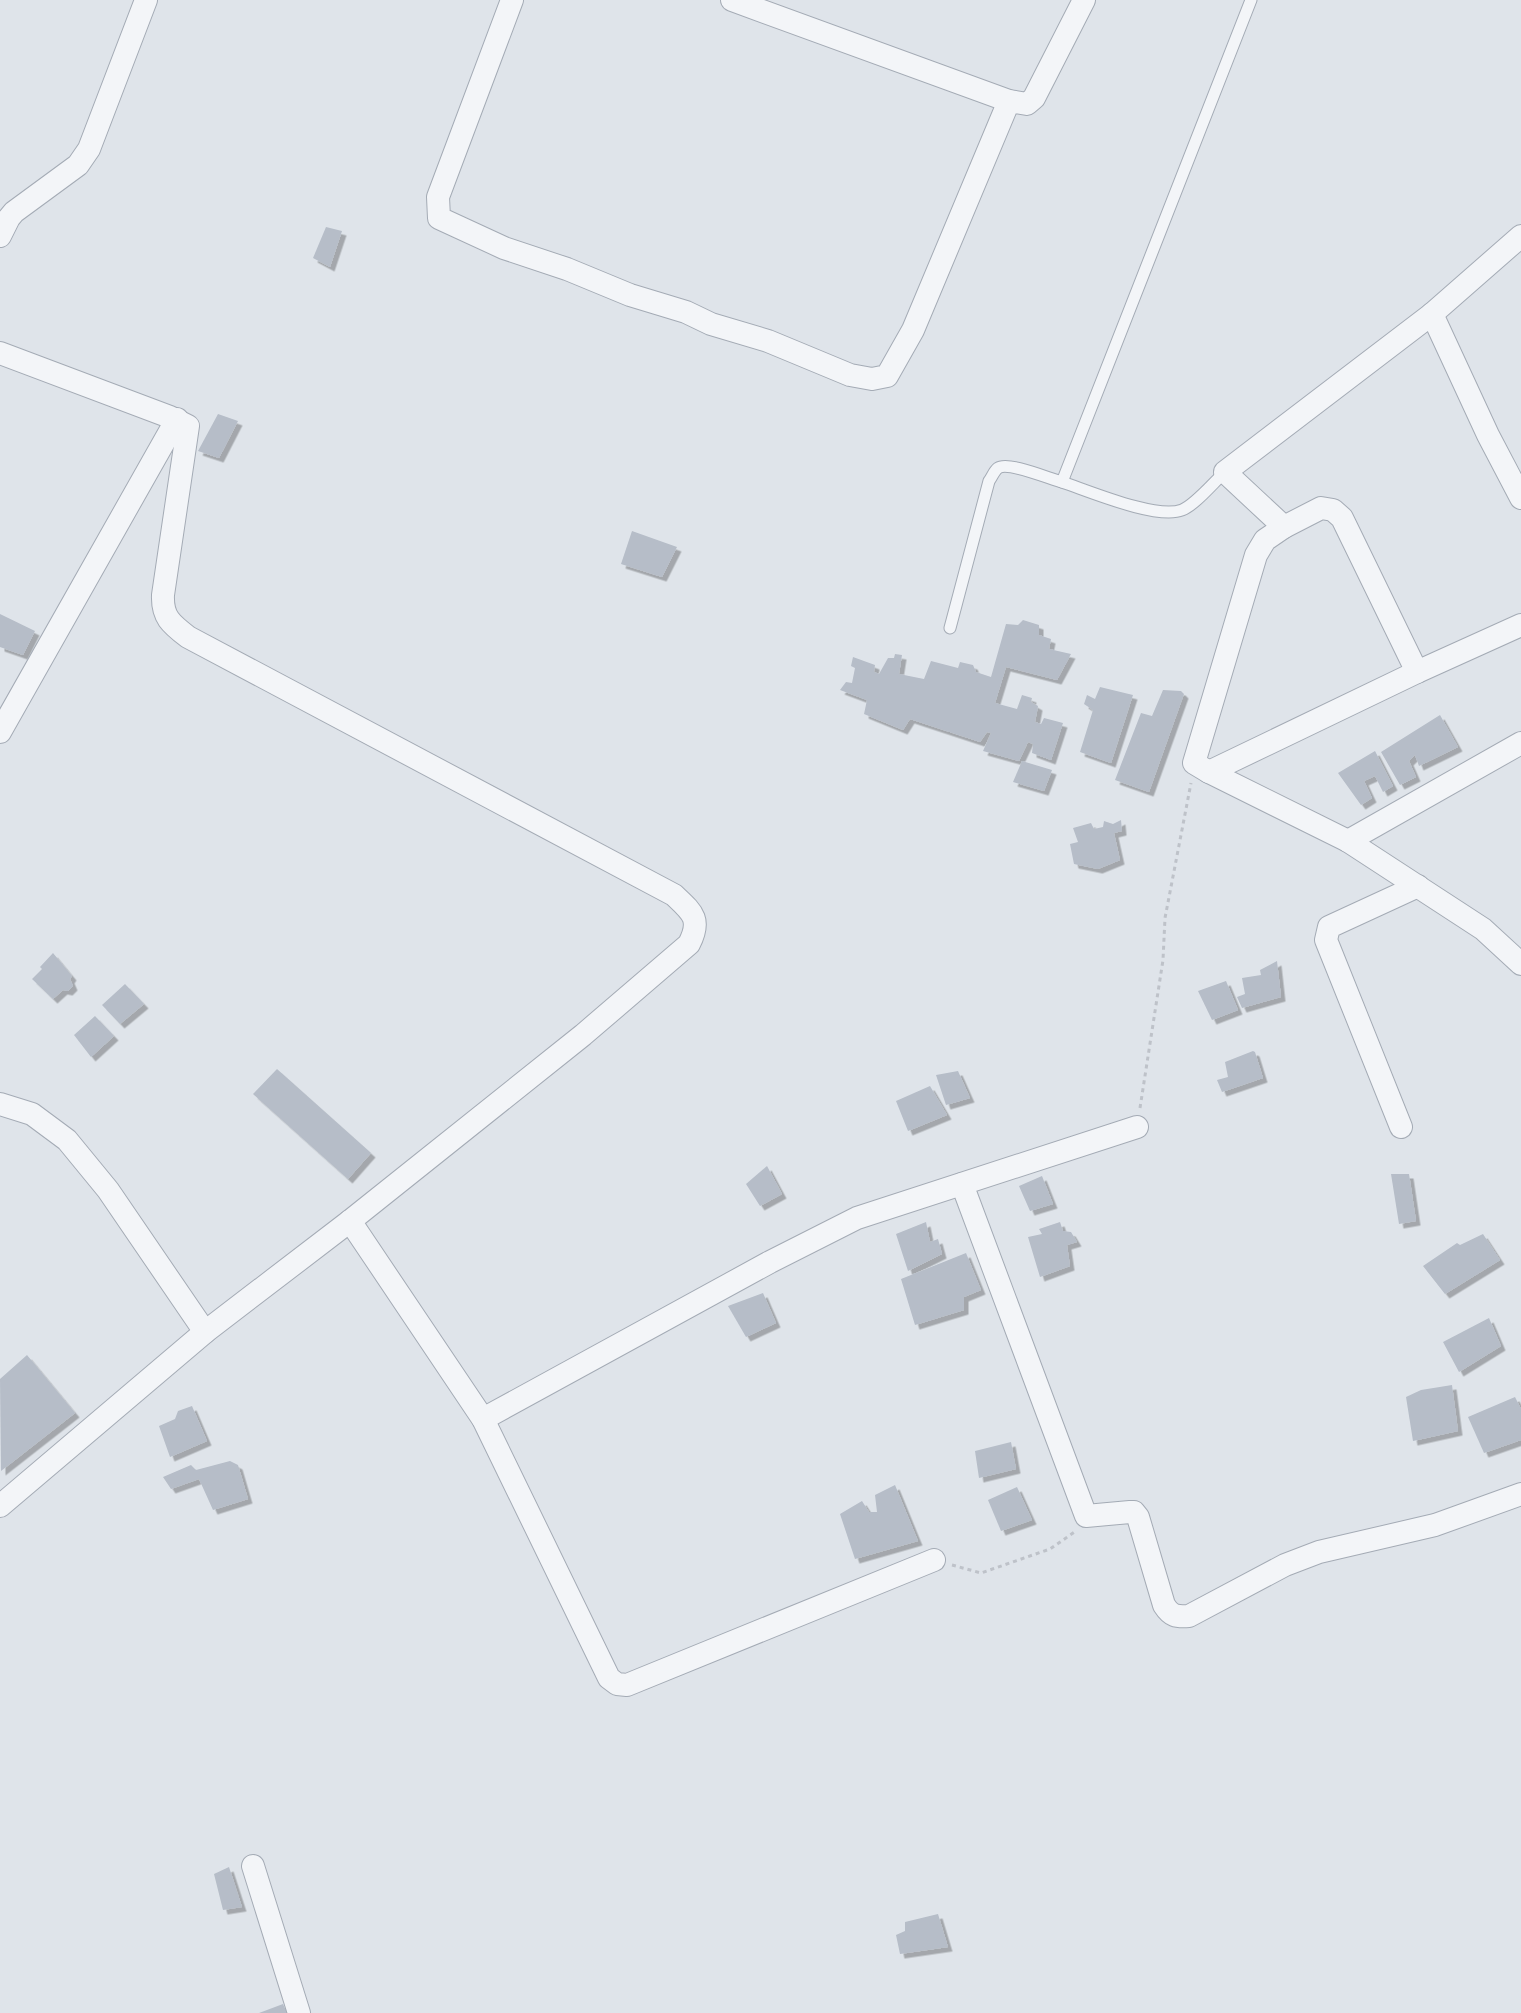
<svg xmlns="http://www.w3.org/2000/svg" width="1521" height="2013" viewBox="0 0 1521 2013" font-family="'Fira Sans',sans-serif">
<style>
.building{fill:#b6bdc8;filter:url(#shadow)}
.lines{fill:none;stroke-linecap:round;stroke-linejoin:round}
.service-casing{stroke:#a4abb5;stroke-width:13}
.minor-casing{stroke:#a4abb5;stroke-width:24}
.path{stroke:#bec2c9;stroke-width:3;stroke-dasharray:4 4;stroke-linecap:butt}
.service{stroke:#f3f5f8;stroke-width:11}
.minor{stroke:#f3f5f8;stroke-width:22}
</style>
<defs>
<filter id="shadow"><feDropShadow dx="4.5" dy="4.5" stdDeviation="0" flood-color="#0004"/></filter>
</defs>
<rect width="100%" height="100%" fill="#dfe4ea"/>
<g class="building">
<polygon points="326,227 342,231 330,267 313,258"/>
<polygon points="218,414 238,421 219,458 198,451"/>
<polygon points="632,531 677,547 662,577 621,564"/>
<polygon points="0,614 35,631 23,655 0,647"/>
<polygon points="1023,620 1039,625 1039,635 1051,639 1049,649 1071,654 1057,680 1006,667 995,703 1017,709 1022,695 1032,698 1031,702 1038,706 1035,722 1041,724 1044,718 1063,723 1051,760 1032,753 1033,744 1028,742 1019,761 983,751 991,733 987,732 980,742 910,719 903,730 864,714 867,700 840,690 846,682 852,683 855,668 851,666 853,657 875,665 874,672 879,674 888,658 894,658 895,654 902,655 899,674 924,679 931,661 958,668 960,662 973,665 976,672 991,677 1006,624 1018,625"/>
<polygon points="1100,687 1133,695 1111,763 1080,752 1093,710 1084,704 1087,695 1095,699"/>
<polygon points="1163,690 1181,691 1184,694 1149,792 1115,780 1141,713 1152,716"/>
<polygon points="1440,715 1458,747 1419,766 1415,755 1409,761 1416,777 1400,785 1381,752"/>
<polygon points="1375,751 1393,786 1383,792 1375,776 1364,781 1372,798 1361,805 1338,773"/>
<polygon points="1022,761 1052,770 1044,791 1013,782"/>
<polygon points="1121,820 1122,831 1114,833 1120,860 1098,869 1074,864 1070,844 1078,842 1073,828 1091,823 1094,829 1103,827 1104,821 1113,824"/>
<polygon points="53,953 72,976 70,979 73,986 68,991 63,990 53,999 32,979 42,969 40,967"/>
<polygon points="1277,961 1281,997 1242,1008 1237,997 1245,994 1242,978 1261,975 1260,970"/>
<polygon points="1226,981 1238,1010 1212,1020 1198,991"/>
<polygon points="125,984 144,1004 120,1024 102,1005"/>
<polygon points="95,1016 114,1036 91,1057 74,1035"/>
<polygon points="1253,1051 1255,1052 1263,1078 1222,1092 1217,1080 1228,1077 1225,1062"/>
<polygon points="277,1069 371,1153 348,1179 253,1094"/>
<polygon points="958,1071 970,1098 946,1105 936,1075"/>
<polygon points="930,1086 947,1115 908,1131 896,1101"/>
<polygon points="767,1166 782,1194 760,1206 746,1184"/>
<polygon points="1391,1174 1409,1174 1416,1221 1399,1224"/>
<polygon points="1042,1176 1053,1204 1030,1211 1019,1186"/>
<polygon points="926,1222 930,1242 938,1239 942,1254 908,1271 896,1234"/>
<polygon points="1060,1222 1063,1231 1071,1232 1077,1242 1067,1245 1070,1266 1040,1277 1028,1237 1042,1234 1039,1229"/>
<polygon points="1483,1234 1500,1260 1445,1294 1423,1266 1457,1243 1460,1245"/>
<polygon points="966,1253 981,1290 964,1297 964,1310 915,1325 901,1279"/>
<polygon points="763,1293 776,1323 746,1337 728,1306"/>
<polygon points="1489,1318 1501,1346 1459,1372 1443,1342"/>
<polygon points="27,1355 75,1413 1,1471 0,1379"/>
<polygon points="1452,1385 1458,1431 1413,1441 1406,1397 1421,1390"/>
<polygon points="1515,1397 1521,1409 1521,1440 1484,1453 1468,1417"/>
<polygon points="192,1406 207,1441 170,1457 159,1426 175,1419 178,1411"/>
<polygon points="1011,1442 1016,1469 979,1478 975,1451"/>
<polygon points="230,1461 238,1465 248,1499 213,1510 199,1479 171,1489 163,1477 191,1465 196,1470"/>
<polygon points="895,1485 918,1541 855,1559 840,1514 862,1501 869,1512 877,1512 875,1495"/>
<polygon points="1017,1487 1032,1520 1001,1531 988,1500"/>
<polygon points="229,1867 242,1907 223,1910 214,1874"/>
<polygon points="938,1914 948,1947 900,1954 896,1935 905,1931 905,1922"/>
<polygon points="283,2004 287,2013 259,2013"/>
</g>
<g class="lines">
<defs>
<g id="service">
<path d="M1062,482C1089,491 1157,520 1182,510C1195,505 1214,482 1225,472"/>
<path d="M950,628L989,481C992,477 994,471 998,468C1008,461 1050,479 1062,482L1251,0"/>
</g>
<g id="minor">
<polyline points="512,0 438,197 439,218 504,248 567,269 630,295 686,312 711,324 768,341 850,375 872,379 887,376 913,330 1009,101"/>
<polyline points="732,0 1009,101 1027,104 1034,98 1084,0"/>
<polyline points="0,236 9,218 14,212 78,165 89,149 146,0"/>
<polyline points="1432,314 1488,435 1521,498"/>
<path d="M0,353L170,417L188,426L163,595C162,617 171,624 188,637L674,895C692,912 702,919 689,944L583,1035L350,1221L205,1332L0,1506"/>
<polyline points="1284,527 1225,472 1432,314 1521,236"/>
<polyline points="1417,672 1342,518 1333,510 1321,508 1284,527 1265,540 1256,555 1194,763 1209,772 1348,841 1483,929 1521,964"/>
<polyline points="0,732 177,419"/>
<polyline points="1209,772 1417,672 1521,625"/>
<polyline points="1348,841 1521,743"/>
<polyline points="0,1104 32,1114 67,1140 108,1190 205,1332"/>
<polyline points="1401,1127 1326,940 1329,927 1418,886"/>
<path d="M962,1184L1086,1516L1130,1512H1134L1138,1517L1164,1605C1171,1616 1176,1617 1189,1616L1285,1565L1319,1552L1435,1525L1521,1494"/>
<polyline points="350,1221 483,1419 609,1678 617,1684 627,1685 934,1560"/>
<polyline points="483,1419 770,1262 857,1218 1137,1127"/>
<polyline points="253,1866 299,2013"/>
</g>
</defs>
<use href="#service" class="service-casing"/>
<use href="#minor" class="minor-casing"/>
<g class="path">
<polyline points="1140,1108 1163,960 1165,918 1191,783"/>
<polyline points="952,1565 981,1573 1050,1549 1076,1531"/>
</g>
<use href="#service" class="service"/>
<use href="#minor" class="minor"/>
</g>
</svg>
